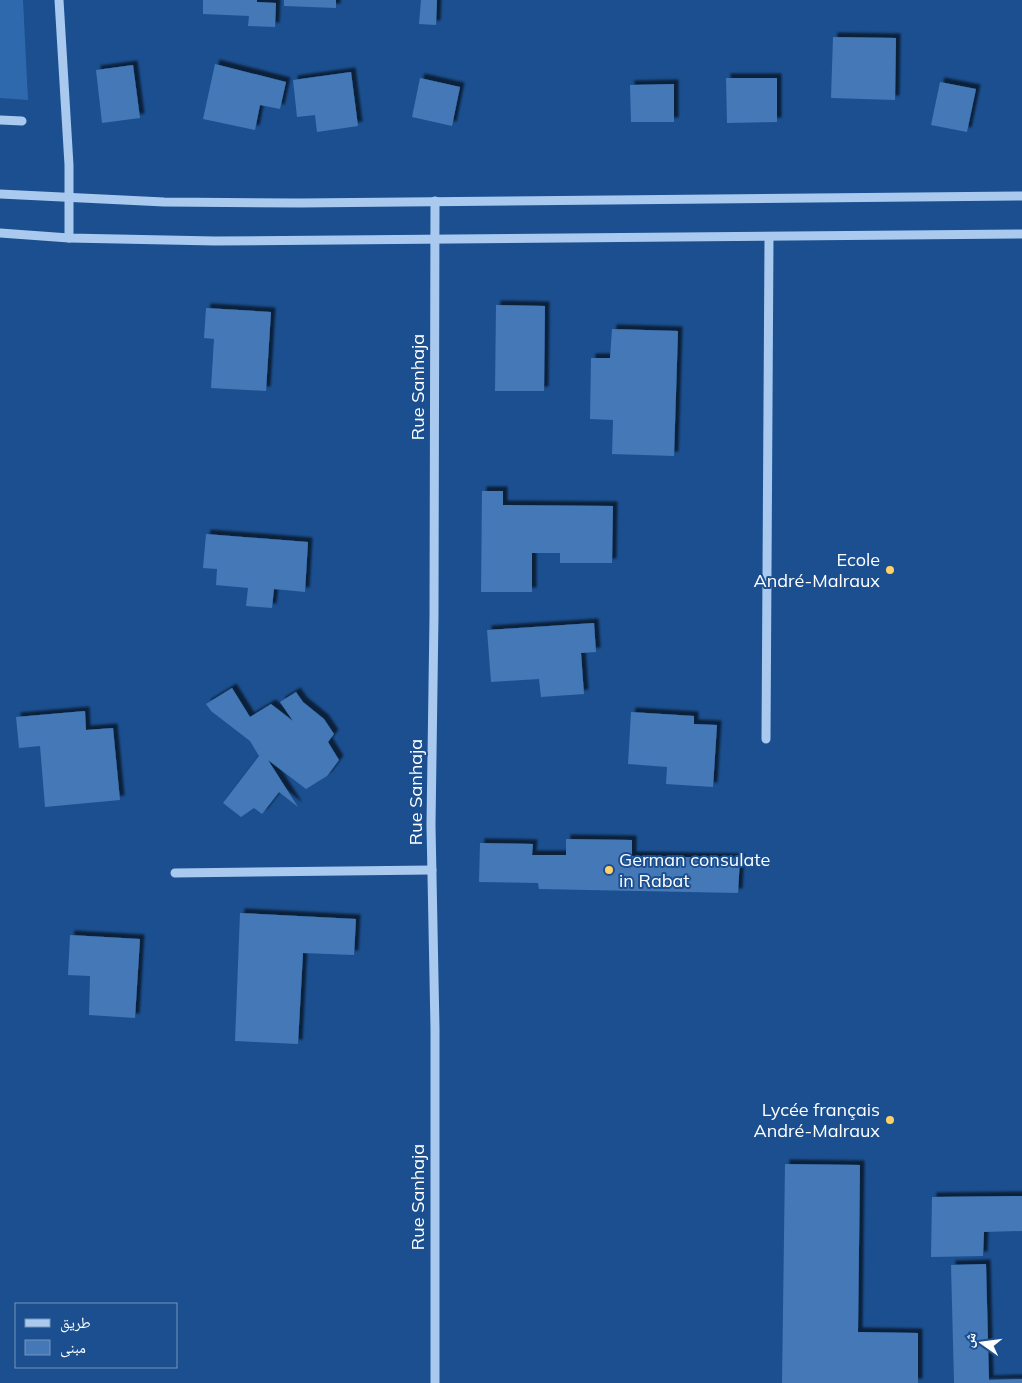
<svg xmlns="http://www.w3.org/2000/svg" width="1022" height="1383" viewBox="0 0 1022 1383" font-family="Mulish,'Noto Naskh Arabic',sans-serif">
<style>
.pitch{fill:#2e69ad}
.building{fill:#4478b7;filter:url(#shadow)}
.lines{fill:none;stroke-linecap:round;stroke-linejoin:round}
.minor{stroke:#a9c9ee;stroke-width:9}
.poi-dot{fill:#ffd166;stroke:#1b4f8f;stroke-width:2}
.labels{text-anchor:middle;stroke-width:4;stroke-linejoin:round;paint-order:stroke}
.street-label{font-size:18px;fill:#fff;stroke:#1b4f8f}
.poi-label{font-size:18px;fill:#fff;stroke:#1b4f8f;text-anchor:end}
</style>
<defs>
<filter id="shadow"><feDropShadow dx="4.5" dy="-4.5" stdDeviation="1" flood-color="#0009"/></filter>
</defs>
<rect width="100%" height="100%" fill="#1b4f8f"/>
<polygon class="pitch" points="0,0 23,0 28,100 0,98"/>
<g class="building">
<polygon points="203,0 257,0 257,2 276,3 275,27 248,26 249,16 203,14"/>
<polygon points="284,0 336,0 336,8 284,6"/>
<polygon points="421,0 437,0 436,25 419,24"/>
<polygon points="833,37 896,38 895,100 831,98"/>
<polygon points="215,64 286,82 280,109 260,105 255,130 203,119"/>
<polygon points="133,65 140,118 102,123 96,70"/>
<polygon points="351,72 358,126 317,132 315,115 297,117 293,80"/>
<polygon points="420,78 460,87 452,126 412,117"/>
<polygon points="726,78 777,78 777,122 727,123"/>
<polygon points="940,82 976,89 967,132 931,125"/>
<polygon points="674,84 674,122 631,122 630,85"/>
<polygon points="496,305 545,306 544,391 495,391"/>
<polygon points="206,308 271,312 266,391 211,388 214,339 204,338"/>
<polygon points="612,329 678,331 674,456 612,454 613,420 590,419 591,358 610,358"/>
<polygon points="482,491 503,491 503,505 613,506 612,563 560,563 560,553 532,553 532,592 481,592"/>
<polygon points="206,534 308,542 305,592 274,589 272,608 246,606 248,588 216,585 217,569 203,568"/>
<polygon points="594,623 596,652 581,653 584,694 541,697 539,679 491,682 487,630"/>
<polygon points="232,688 250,717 271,704 293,721 280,702 296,692 303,702 324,719 334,734 328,742 339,760 327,776 306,789 268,760 298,807 279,792 262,814 254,808 241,817 223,803 259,756 250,741 211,711 206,704"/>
<polygon points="85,711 86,730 113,728 120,800 45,807 40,746 19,748 16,717"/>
<polygon points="631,712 694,716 694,724 717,725 713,787 666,784 667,767 628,764"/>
<polygon points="566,839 632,840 632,856 740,858 738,893 539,889 538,883 479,882 480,843 533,844 532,855 566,855"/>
<polygon points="240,913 356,919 354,955 303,953 298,1044 235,1041"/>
<polygon points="70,935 140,939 135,1018 89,1015 90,976 68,975"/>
<polygon points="785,1164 860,1165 858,1332 918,1333 918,1383 782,1383"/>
<polygon points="1022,1196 1022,1231 984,1232 983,1256 931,1257 932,1197"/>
<polygon points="986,1264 989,1380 1022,1379 1022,1383 954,1383 951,1265"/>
</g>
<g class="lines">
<g class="minor">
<polyline points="59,0 69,165 69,238"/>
<polyline points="0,120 22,121"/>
<polyline points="0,194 164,202 300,203 1022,196"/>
<polyline points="0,233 69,238 215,241 1022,234"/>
<polyline points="766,739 769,238"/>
<polyline points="175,873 432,870"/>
<polyline points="435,1383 435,1029 431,825 434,616 435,201"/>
</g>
</g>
<g class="poi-dot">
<circle cx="890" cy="570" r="5"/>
<circle cx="609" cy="870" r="5"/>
<circle cx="890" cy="1120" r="5"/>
</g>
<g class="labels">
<g class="street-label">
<text transform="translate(418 387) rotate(-90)" y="6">Rue Sanhaja</text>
<text transform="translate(416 792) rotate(-90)" y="6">Rue Sanhaja</text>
<text transform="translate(418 1197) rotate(-90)" y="6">Rue Sanhaja</text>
</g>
<g class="poi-label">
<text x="880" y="566">Ecole<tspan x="880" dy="21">André-Malraux</tspan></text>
<text x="619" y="866" text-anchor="start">German consulate<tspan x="619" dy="21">in Rabat</tspan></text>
<text x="880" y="1116">Lycée français<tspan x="880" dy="21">André-Malraux</tspan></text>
</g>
</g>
<rect x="15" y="1303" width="162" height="65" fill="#1b4f8f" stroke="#7695bc"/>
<rect x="25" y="1319" width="25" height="8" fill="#a9c9ee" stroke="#7695bc"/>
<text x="60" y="1328" font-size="15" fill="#ffffff">طريق</text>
<rect x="25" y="1340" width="25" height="15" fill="#4478b7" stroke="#7695bc"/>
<text x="60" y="1353" font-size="15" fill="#ffffff">مبنى</text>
<g transform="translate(982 1343) rotate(284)" stroke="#1b4f8f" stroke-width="4" paint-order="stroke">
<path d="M0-4L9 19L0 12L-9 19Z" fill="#ffffff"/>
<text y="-8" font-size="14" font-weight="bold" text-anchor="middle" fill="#ffffff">ش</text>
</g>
</svg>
